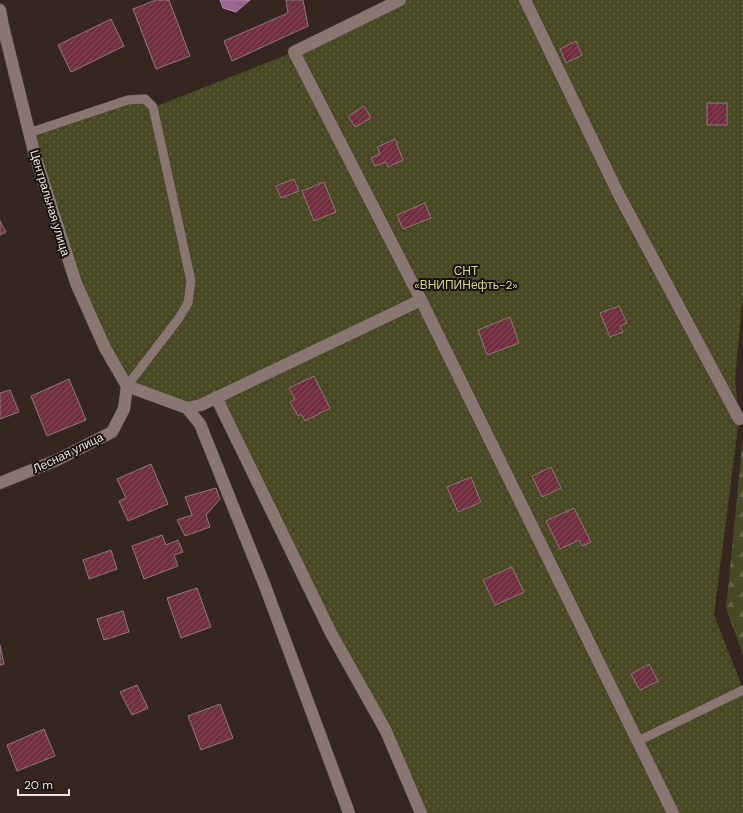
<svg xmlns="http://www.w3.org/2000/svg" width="743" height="813" viewBox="0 0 743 813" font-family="'DM Sans',sans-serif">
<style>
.grass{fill:url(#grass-dots)}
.forest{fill:url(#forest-firs)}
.water{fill:url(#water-ripples);stroke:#b58baa}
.building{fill:url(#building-hatch);stroke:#8d797c}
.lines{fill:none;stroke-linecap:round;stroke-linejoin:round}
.lane-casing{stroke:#4f413d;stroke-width:10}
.street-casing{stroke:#4f413d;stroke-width:13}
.lane{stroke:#897670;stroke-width:9}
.street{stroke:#897670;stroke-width:12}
.labels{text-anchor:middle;stroke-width:4;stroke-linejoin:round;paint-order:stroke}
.street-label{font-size:12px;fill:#efe4e1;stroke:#17100e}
.park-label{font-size:12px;fill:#dad975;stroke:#17100e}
</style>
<defs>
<pattern id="grass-dots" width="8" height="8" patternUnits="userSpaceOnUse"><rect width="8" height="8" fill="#484823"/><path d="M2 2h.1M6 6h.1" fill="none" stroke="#636243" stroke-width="1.8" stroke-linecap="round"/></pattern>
<pattern id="forest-firs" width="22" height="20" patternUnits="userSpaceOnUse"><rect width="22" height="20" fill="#484823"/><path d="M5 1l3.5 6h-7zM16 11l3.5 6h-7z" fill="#636243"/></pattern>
<pattern id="water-ripples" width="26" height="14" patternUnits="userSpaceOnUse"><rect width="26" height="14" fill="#9c6592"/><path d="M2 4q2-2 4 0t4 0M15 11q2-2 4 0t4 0" fill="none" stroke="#7a5873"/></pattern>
<pattern id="building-hatch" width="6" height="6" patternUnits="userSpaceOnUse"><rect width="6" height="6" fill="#702f3f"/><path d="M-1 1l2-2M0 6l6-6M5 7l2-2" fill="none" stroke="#854d5a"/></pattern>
</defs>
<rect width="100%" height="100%" fill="#352620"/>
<polygon class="grass" points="400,0 743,0 743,293 735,379 739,419 714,615 743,689 743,813 421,813 216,398 187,408 127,386 105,348 29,133 145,99 154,107 294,52"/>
<polygon class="forest" points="743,436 743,655 726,608"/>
<polygon class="water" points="220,0 250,0 236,12 223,8"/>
<g class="building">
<polygon points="156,0 169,0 190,56 156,69 133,9"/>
<polygon points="286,0 303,0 308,26 232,61 224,41 288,13"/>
<polygon points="111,19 124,46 71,72 58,45"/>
<polygon points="576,41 582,55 566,63 560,49"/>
<rect x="707" y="103" width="20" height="22"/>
<polygon points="364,106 371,118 355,127 348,116"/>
<polygon points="395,139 403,160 388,167 386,162 375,166 371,158 380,154 377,147"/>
<polygon points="294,179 299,191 281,198 276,186"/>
<polygon points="324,182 336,212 314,221 302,191"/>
<polygon points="425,203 431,218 403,229 397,215"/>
<polygon points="0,221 6,232 0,235"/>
<polygon points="619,306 627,323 620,326 623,332 610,337 600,313"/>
<polygon points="510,317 519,343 487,355 478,330"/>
<polygon points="314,376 330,408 305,421 301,414 298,416 290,402 295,399 289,388"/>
<polygon points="69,379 86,420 47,436 31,396"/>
<polygon points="10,390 19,412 0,419 0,393"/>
<polygon points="151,464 168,504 128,521 119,501 126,498 117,479"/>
<polygon points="551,467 561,488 542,497 532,476"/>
<polygon points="471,477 481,502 458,512 447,487"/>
<polygon points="216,488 220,499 206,515 210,527 185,536 177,520 192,515 185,497"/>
<polygon points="574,508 591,542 582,546 579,540 560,549 546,521"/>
<polygon points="162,535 166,545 178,540 183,552 174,555 178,566 144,579 132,546"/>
<polygon points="111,550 117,569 89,579 83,560"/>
<polygon points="512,567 524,592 495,605 483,580"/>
<polygon points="197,588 211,627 181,638 167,598"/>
<polygon points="123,611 129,632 104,640 97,619"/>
<polygon points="0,645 4,664 0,665"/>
<polygon points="649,664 658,681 640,690 631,674"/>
<polygon points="137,685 148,708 132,715 120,692"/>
<polygon points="220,704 233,738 201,750 188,716"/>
<polygon points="44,729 55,756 17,771 7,745"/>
</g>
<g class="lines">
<defs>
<g id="lane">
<polyline points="29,133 128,100 145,99 153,107 191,281 188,303 179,318 127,386"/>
<polyline points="638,741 743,690"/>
</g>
<g id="street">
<polyline points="400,0 294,52 421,300 673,813"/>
<polyline points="525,0 618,193 739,419"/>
<polyline points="0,10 3,26 34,152 76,283 105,348 127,386"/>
<polyline points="127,386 187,408 201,405 421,300"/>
<polyline points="216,397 331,633 386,731 421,813"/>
<polyline points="187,408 200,424 265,586 349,813"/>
<polyline points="0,483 57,460 112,432 124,409 127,386"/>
</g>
</defs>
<use href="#lane" class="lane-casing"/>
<use href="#street" class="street-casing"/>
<use href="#lane" class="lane"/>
<use href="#street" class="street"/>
</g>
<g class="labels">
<g class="street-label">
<text transform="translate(50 203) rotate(73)" y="4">Центральная улица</text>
<text transform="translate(68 453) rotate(-26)" y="4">Лесная улица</text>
</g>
<g class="park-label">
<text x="466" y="275">СНТ<tspan x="466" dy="14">«ВНИПИНефть-2»</tspan></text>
</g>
</g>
<path d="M18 789v6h51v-6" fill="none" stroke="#efe4e1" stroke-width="2"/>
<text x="24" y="789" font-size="12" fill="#efe4e1" stroke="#17100e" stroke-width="3" paint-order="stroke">20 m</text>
</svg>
